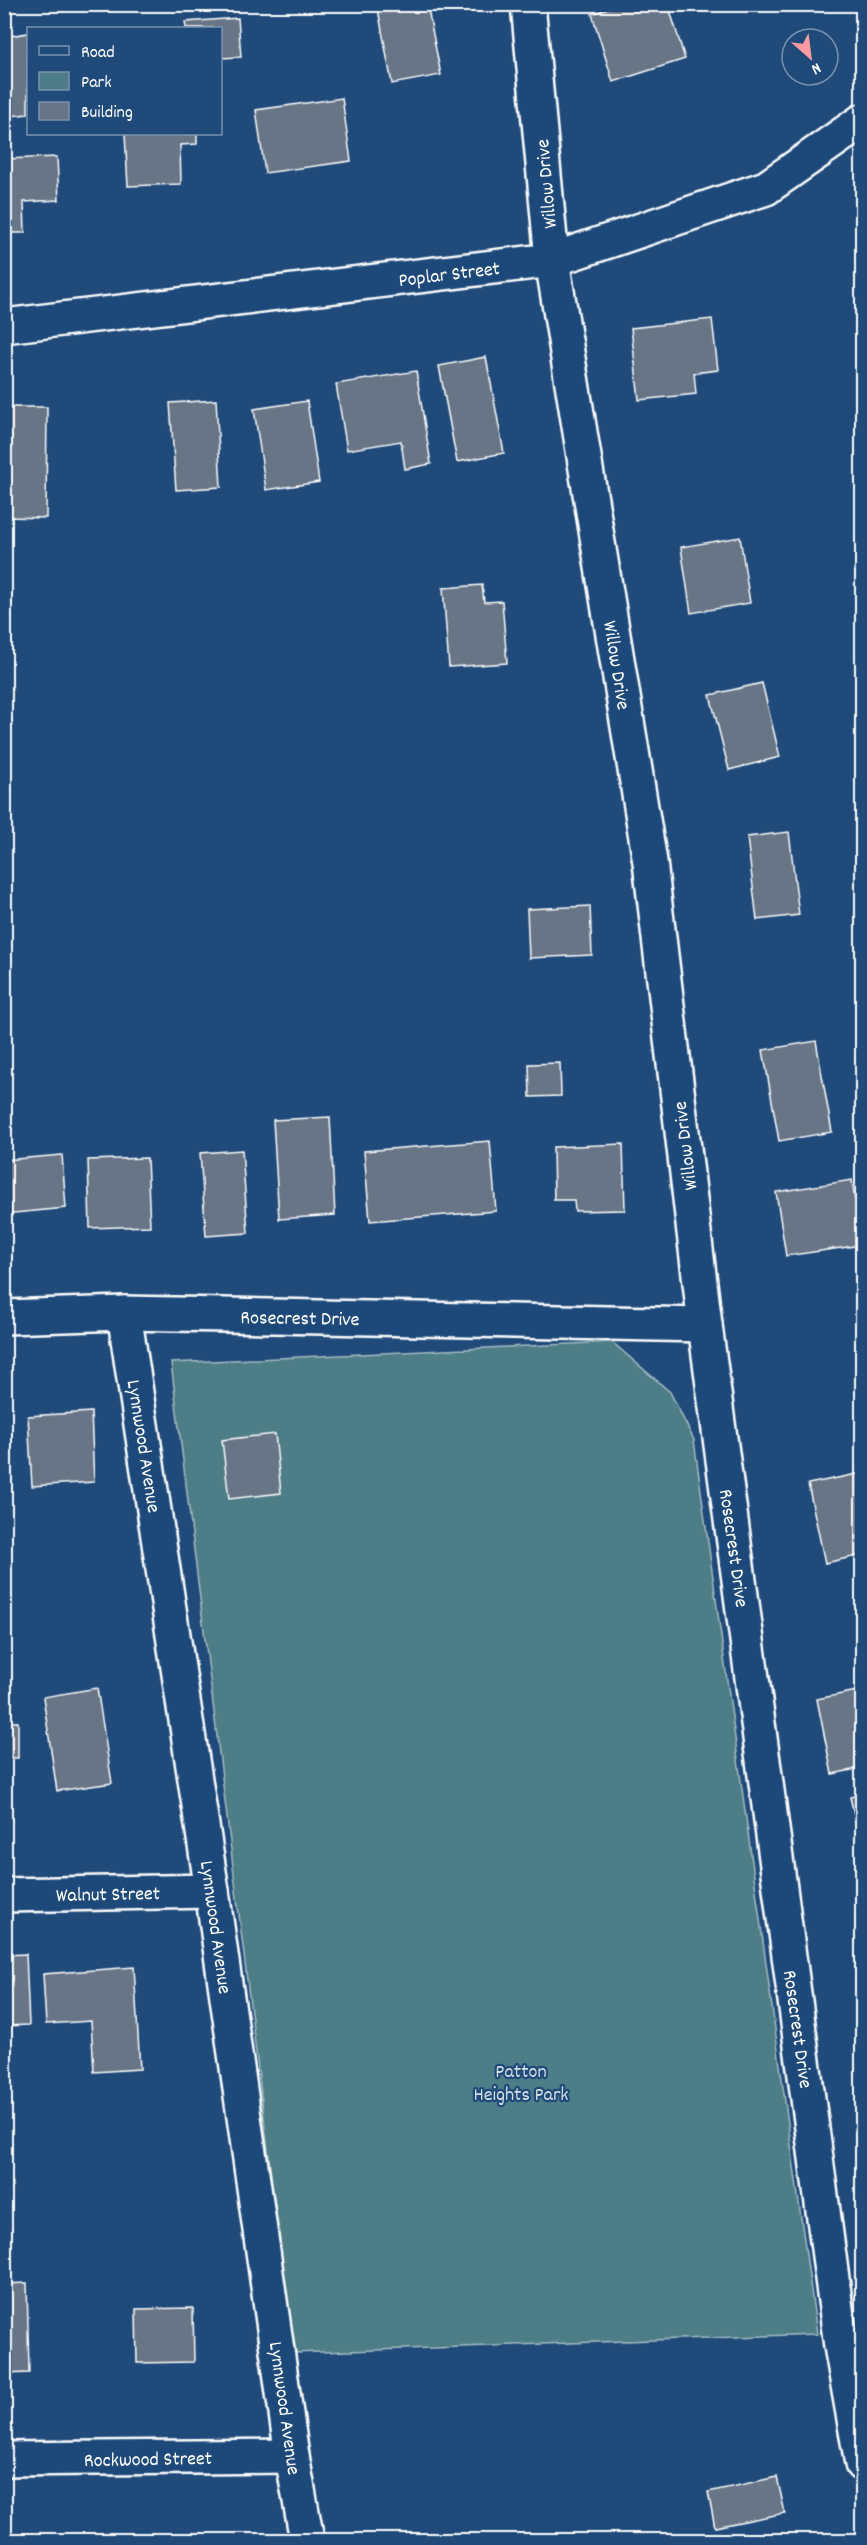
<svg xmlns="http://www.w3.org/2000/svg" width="867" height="2545" viewBox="0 0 867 2545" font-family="Dekko,sans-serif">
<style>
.green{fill:#4e7d87;stroke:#a6bec3;stroke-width:1.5}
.building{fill:#687487;stroke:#fff;stroke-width:1.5}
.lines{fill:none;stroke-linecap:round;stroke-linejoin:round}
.minor-casing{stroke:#fff;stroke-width:38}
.minor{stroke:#1f4a7a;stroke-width:33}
.labels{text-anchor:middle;stroke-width:4.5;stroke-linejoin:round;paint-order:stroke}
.street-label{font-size:20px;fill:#fff;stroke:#1f4a7a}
.park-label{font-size:20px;fill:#d3dee1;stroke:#1f4a7a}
</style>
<rect width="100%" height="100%" fill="#1f4a7a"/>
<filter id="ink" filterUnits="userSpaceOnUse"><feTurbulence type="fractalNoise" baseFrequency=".0167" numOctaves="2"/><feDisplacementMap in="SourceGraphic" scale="12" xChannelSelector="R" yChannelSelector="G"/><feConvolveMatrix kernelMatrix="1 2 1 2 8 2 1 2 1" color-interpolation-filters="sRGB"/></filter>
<g filter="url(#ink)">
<polygon class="green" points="612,1342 670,1392 694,1440 817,2334 293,2353 171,1363"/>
<g class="building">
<polygon points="377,4 427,4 441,75 392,84"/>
<polygon points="619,4 668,4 685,59 613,82 592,14"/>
<polygon points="238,18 241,57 220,58 220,28 186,28 185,22"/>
<polygon points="28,33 28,114 11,116 4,69 4,37"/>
<polygon points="342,98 351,161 265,173 256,110"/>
<polygon points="125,134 197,134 197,144 180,145 181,184 128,186"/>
<polygon points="57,157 59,200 24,202 25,233 4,233 4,159"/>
<polygon points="712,319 718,370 694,373 696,394 639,400 631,328"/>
<polygon points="486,357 504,453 457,462 439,366"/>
<polygon points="416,371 431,464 405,469 401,441 347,450 336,384"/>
<polygon points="216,400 221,487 176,490 170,403"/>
<polygon points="307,401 319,482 266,490 254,409"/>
<polygon points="6,407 47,407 46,518 5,517"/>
<polygon points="740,537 750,603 691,613 681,547"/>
<polygon points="482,585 484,602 502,601 507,663 449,667 443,588"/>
<polygon points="762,683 780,757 729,770 710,695"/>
<polygon points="789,832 799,915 757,920 747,837"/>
<polygon points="590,906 592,955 529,958 527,909"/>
<polygon points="816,1041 832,1132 779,1141 763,1050"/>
<polygon points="560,1063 561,1096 530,1097 529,1064"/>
<polygon points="330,1117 335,1215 279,1219 273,1120"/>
<polygon points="490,1141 496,1211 370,1221 364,1151"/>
<polygon points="623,1144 625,1210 575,1211 574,1200 554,1200 553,1147"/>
<polygon points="242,1150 248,1233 206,1236 200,1153"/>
<polygon points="62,1155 66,1208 4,1214 4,1160"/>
<polygon points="147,1158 150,1226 90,1228 88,1160"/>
<polygon points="852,1180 861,1245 786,1256 776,1192"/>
<polygon points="91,1412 94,1482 32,1486 28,1416"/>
<polygon points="275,1434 281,1493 229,1499 222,1440"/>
<polygon points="862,1473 862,1555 825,1563 808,1484"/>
<polygon points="97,1688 112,1783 57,1791 43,1697"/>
<polygon points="862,1690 862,1768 832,1774 817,1699"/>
<rect x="4" y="1722" width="14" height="36"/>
<polygon points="862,1794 862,1848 850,1797"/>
<polygon points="26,1954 29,2025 4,2026 4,1955"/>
<polygon points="134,1967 140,2069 94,2072 91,2021 46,2024 43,1974"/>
<polygon points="27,2283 29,2373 4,2374 4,2284"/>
<polygon points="193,2308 194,2362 137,2363 136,2309"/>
<polygon points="777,2477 785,2513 715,2527 708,2492"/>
</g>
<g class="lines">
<defs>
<g id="minor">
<polyline points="528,4 552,260 650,862 705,1325 841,2346 862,2464"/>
<polyline points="4,326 552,260 766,188 862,121"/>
<polyline points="124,1313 212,1891 292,2456 307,2540"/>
<polyline points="4,1317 124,1313 705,1325"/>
<polyline points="4,1895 212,1891"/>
<polyline points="4,2459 292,2456"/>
</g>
</defs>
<use href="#minor" class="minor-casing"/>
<use href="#minor" class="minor"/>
</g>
</g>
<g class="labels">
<g class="street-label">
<text transform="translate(545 184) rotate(-95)" y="7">Willow Drive</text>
<text transform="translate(449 273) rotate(-7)" y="7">Poplar Street</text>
<text transform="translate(618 665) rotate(81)" y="7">Willow Drive</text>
<text transform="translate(684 1146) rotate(-97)" y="7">Willow Drive</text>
<text transform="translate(300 1317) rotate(1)" y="7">Rosecrest Drive</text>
<text transform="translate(145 1446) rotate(81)" y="7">Lynnwood Avenue</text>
<text transform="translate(735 1548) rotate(82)" y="7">Rosecrest Drive</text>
<text transform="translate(108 1893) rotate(-1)" y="7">Walnut Street</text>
<text transform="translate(217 1927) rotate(82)" y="7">Lynnwood Avenue</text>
<text transform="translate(799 2029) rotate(82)" y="7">Rosecrest Drive</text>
<text transform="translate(286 2408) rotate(82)" y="7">Lynnwood Avenue</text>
<text transform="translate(148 2458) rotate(-1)" y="7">Rockwood Street</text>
</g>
<g class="park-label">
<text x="521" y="2077">Patton<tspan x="521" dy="23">Heights Park</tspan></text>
</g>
</g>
<rect width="867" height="2545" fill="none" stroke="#1f4a7a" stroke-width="24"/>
<rect x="12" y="12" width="843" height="2521" fill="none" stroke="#fff" stroke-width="2" filter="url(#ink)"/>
<rect x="27" y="27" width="195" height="108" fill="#1f4a7a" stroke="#7992af" stroke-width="1.5"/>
<rect x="39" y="46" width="30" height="9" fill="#1f4a7a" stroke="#7992af" stroke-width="1.5"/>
<text x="81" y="57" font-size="18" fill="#ffffff">Road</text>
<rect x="39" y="72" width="30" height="18" fill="#4e7d87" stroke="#7992af" stroke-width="1.5"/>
<text x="81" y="87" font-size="18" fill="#ffffff">Park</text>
<rect x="39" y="102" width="30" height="18" fill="#687487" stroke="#7992af" stroke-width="1.5"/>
<text x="81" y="117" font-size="18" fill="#ffffff">Building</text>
<g transform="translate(810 57) rotate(152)"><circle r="28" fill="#1f4a7a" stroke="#7992af" stroke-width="1.5"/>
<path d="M0-4.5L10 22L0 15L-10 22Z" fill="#ff9aa2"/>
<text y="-9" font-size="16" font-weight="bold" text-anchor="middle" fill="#ffffff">N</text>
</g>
</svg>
